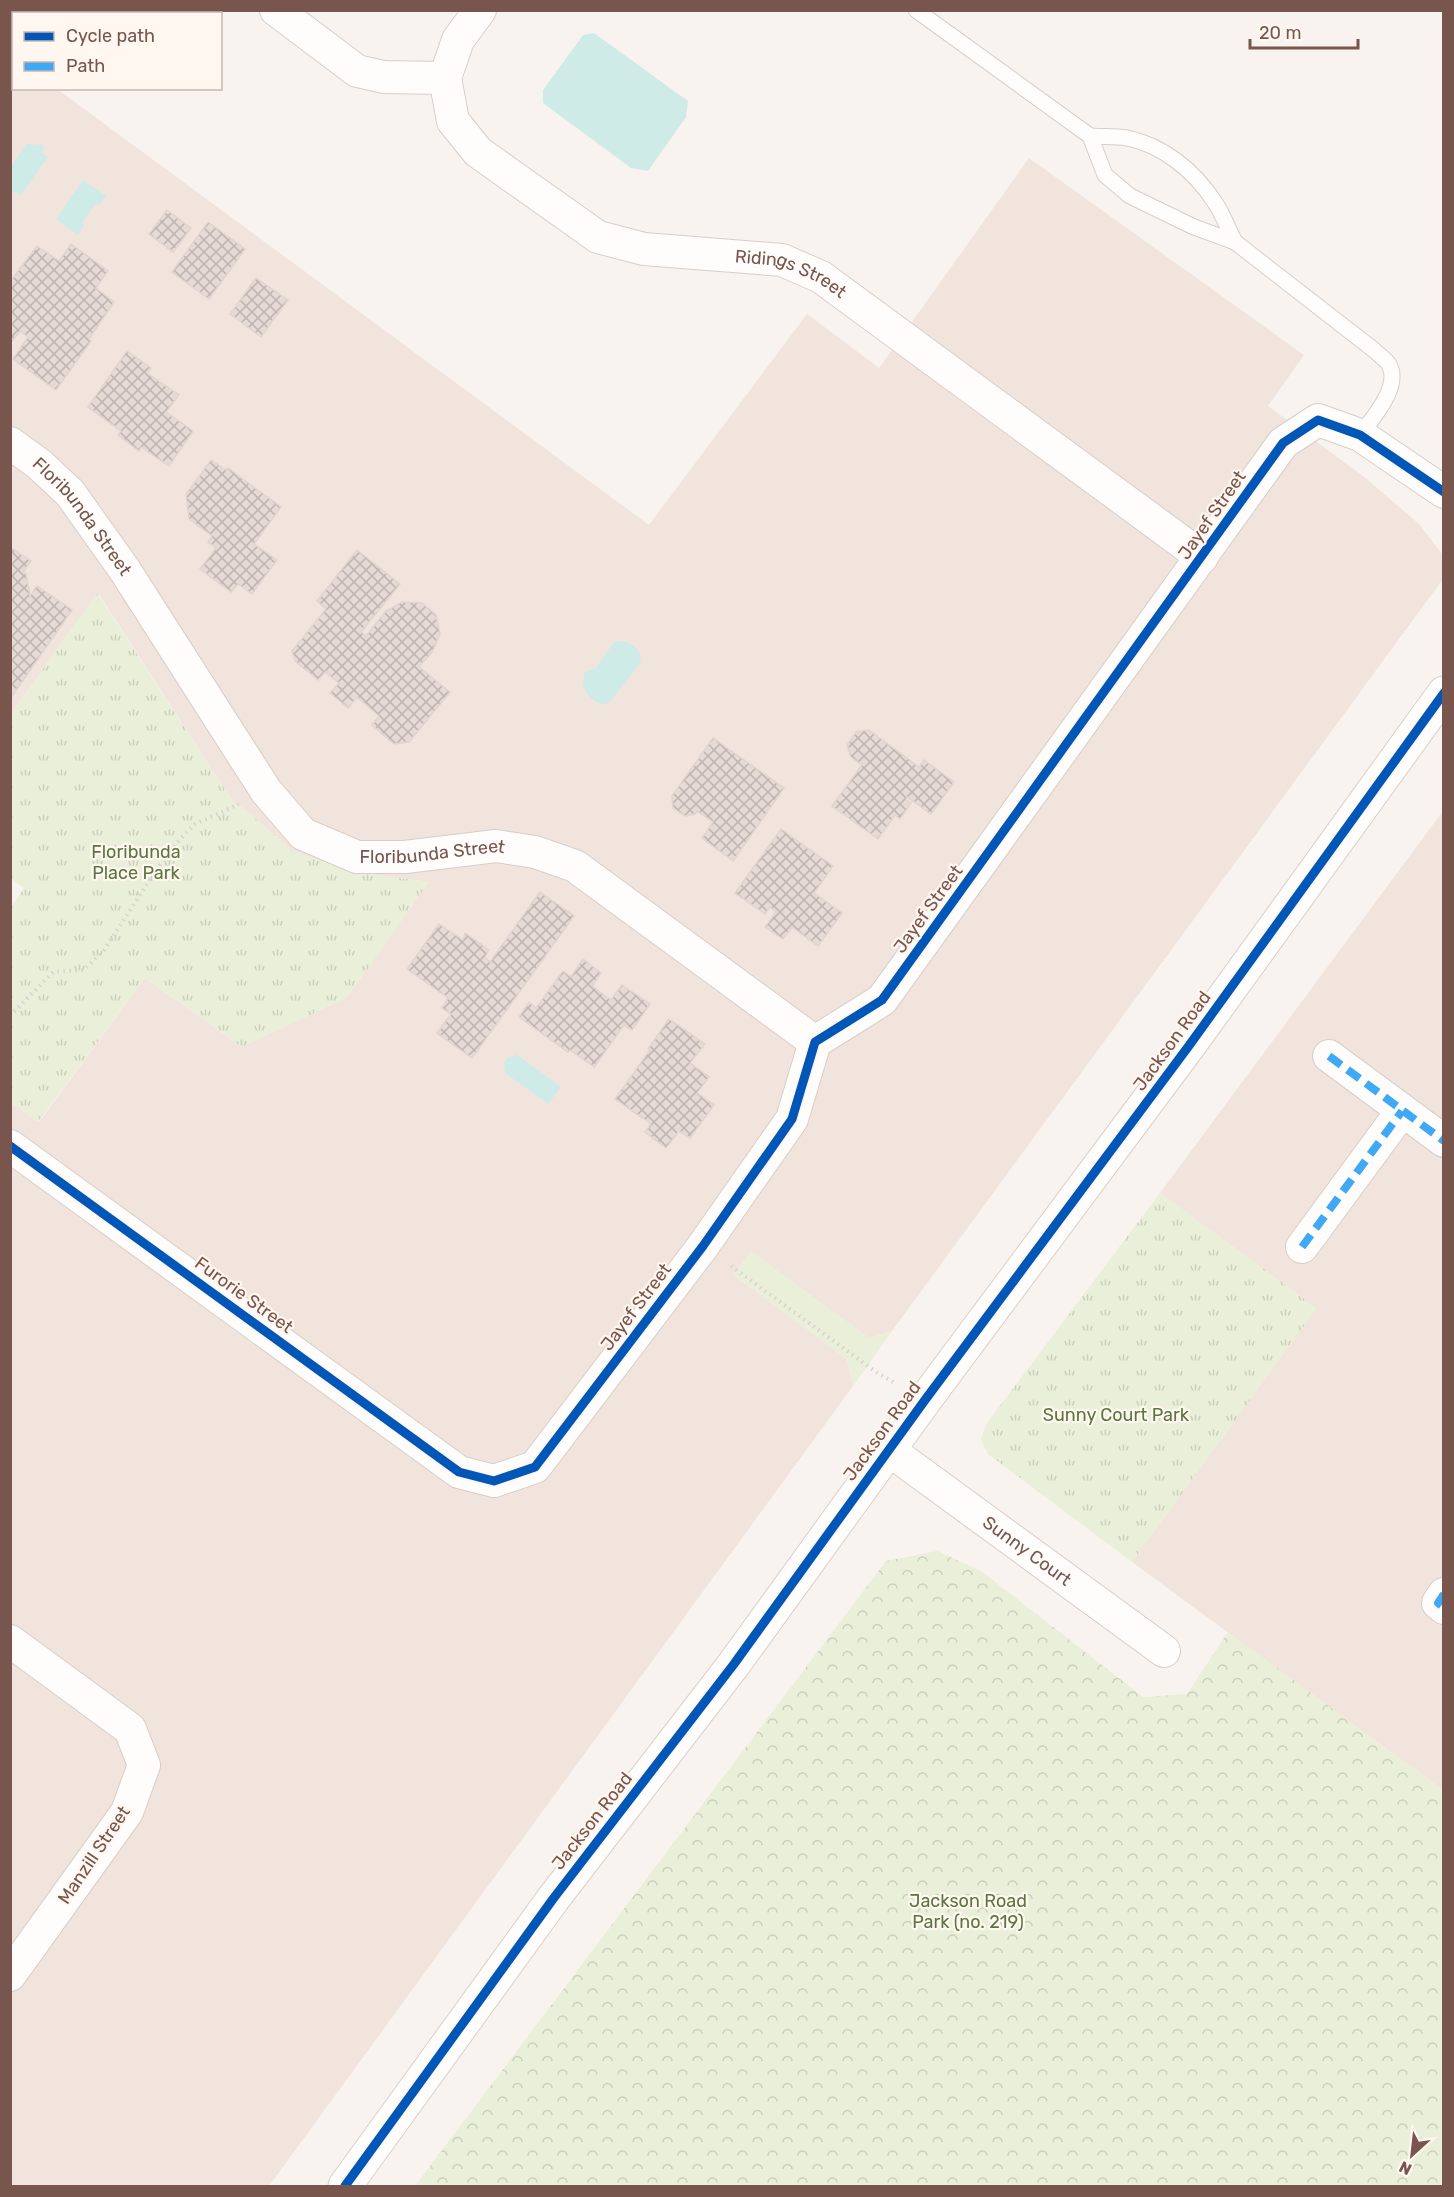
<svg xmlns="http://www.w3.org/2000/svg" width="1454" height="2197" viewBox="0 0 1454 2197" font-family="Rubik,sans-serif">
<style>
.residential{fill:#f1e4dc}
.green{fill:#e9efd9}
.forest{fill:url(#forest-crowns)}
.park{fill:url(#park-tufts)}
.water{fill:#cfebe8}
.building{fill:url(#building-cross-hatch);stroke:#e1d5d0;stroke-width:1.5}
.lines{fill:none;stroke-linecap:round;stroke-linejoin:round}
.lane-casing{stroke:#d7ceca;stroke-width:17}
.street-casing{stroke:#d7ceca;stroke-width:34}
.secondary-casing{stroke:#d9d0cb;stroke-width:35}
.path{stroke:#dad1d0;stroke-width:4;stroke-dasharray:1.5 4.5;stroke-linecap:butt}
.lane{stroke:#fefdfc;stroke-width:15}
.street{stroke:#fefdfc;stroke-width:32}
.secondary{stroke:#fefdfc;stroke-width:33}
.quiet{stroke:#3fa9f5;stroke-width:8;stroke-dasharray:15 8;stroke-linecap:butt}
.cycleway-casing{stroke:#fff7f0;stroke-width:13}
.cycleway{stroke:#0057b8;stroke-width:9}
.labels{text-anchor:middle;stroke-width:4.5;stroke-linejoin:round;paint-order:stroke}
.street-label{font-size:18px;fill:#78554d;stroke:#fff7f0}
.park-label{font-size:18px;fill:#5a7741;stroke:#fff7f0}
</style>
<defs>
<pattern id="forest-crowns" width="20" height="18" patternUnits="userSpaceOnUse" patternTransform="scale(1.5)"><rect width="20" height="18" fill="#e9efd9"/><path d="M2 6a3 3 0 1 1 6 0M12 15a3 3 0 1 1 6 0" fill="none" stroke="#cbcfbc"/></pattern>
<pattern id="park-tufts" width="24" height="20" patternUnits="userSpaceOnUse" patternTransform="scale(1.5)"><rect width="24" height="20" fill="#e9efd9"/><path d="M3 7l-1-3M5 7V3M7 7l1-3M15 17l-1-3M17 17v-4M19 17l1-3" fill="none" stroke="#cbcfbc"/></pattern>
<pattern id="building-cross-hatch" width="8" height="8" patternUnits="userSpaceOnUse" patternTransform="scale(1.5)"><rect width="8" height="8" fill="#e5dad5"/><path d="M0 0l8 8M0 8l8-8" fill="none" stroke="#beb4af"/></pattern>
</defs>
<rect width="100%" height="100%" fill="#f8f3ee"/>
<g class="residential">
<polygon points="11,54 13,56 14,88 57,89 649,525 807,314 879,368 1029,158 1304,355 1268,406 1363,476 1419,524 1443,555 1443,579 892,1331 869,1338 751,1252 734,1275 847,1359 853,1386 269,2186 11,2186 11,1103 39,1122 145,978 242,1047 429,882 352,872 293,851 230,797 98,593 11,714"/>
<polygon points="1443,811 1443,1790 1132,1562 1316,1308 1160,1193"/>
</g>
<polygon class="green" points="751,1251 869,1338 892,1331 853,1386 847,1359 733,1275"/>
<polygon class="forest" points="937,1551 981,1571 1143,1697 1187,1694 1228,1632 1443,1790 1443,2186 415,2186 886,1561"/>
<g class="park">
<polygon points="97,593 230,797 293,851 352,872 429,882 347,998 242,1047 145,978 38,1122 11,1103 11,907 24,888 11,878 11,714"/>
<polygon points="1160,1193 1317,1308 1132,1562 988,1454 981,1439 987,1423"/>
</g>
<g class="water">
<polygon points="594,33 688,101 686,117 648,171 631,168 543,103 543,90 583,35"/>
<polygon points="31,143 34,146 40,144 44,146 42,153 48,157 21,195 15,191 11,194 11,166 27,144"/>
<polygon points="83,180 106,196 100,204 95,205 82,223 84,226 78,235 56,219"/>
<path d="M618,641C629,641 635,646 641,654L640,663L610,702C601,709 587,697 584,687C582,682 584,677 585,672L596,668L614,642Z"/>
<polygon points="516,1054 561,1087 548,1104 505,1073 504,1063 508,1057 515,1056"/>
</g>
<g class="building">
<polygon points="167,210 191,228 173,252 149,234"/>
<polygon points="208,222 245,249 209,299 172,272"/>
<polygon points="71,244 108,271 96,288 114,302 89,339 91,341 56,390 13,359 28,337 20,331 10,344 10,282 37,246 59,261"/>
<polygon points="256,278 288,300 261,337 230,314"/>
<polygon points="127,351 151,368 147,373 179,395 166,412 193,431 169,466 141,447 139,451 118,435 121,431 88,407"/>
<polygon points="211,460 226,470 228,468 281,507 254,544 277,560 252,594 238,584 231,592 200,569 216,548 208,542 212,536 189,519 186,494"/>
<polygon points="10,547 31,561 23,572 26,574 30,596 37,586 72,610 10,699"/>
<polygon points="357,550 400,584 361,632 366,636 386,611 402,602 422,603 436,615 440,634 432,652 419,667 450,692 409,742 394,744 372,725 379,716 357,697 348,708 330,693 339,683 325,672 318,680 295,661 292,651 326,609 317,601"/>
<polygon points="869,730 919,767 924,760 954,782 931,814 907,797 906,800 911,803 900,819 895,815 878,839 832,806 862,765 851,757 847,745 856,732"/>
<polygon points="713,738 784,788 733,861 702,838 713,822 697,811 695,814 685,816 673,808 672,796"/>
<polygon points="781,829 833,866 814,893 842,913 818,946 792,927 783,939 765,927 776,912 770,907 765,914 735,893"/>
<polygon points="540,892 574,916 472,1058 437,1033 451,1014 442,1008 448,998 407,969 439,924 463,940 465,933 489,950 485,957 490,962"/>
<polygon points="583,959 601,973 592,986 611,1000 622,985 650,1004 632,1030 624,1025 594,1067 570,1050 568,1052 519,1017 529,1002 536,1008 563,971 571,977"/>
<polygon points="669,1019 705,1044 690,1063 709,1077 697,1093 714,1105 690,1138 679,1131 666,1148 645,1132 651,1124 615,1099 650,1050 648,1049"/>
</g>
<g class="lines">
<defs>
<g id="lane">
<path d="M916,10L1090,136L1105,175L1130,196L1194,227L1235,242L1374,350C1378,354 1384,358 1388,363C1403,385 1372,419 1360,435"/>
<path d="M1090,136C1102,137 1115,136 1127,138C1163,145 1194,171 1214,201C1223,214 1228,229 1235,242"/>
</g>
<g id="street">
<polyline points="276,10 357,71 384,77 445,78"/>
<path id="s1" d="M480,10L458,40L445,78L453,121L478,152L598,237L644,249L782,260L821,277L1202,557"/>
<path id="s2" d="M10,443L39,464L70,493L124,569L266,791L303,834L357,857H405L496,846L535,852L575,866L815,1042"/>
<polyline points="1329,1056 1444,1141"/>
<polyline points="10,1146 459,1472 494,1481 535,1467 703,1246 792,1119 815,1042 882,1000 1283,443 1318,420 1360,435 1444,492"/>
<polyline points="1302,1247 1402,1111"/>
<path id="s3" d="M889,1450L1164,1651"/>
<polyline points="1444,1594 1438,1603 1444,1608"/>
<polyline points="10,1641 130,1729 144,1765 127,1812 10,1975"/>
</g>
<polyline id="secondary" points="345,2186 553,1899 734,1664 925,1400 1188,1047 1444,693"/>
</defs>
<use href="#lane" class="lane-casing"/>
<use href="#street" class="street-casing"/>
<use href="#secondary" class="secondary-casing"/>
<g class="path">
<polyline points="10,1016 53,972 84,970 104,950 168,852 195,824 235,806"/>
<polyline points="731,1266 876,1372 895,1383"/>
</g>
<use href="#lane" class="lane"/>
<use href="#street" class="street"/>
<use href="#secondary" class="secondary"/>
<g class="quiet">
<polyline points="1329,1056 1444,1141"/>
<polyline points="1302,1247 1402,1111"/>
<polyline points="1444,1594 1438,1603 1444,1608"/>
</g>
<defs>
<g id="cycleway">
<polyline points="10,1146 459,1472 494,1481 535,1467 703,1246 792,1119 815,1042 882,1000 1283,443 1318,420 1360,435 1444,492"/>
<polyline points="345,2186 553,1899 734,1664 925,1400 1188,1047 1444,693"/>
</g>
</defs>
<use href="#cycleway" class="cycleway-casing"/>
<use href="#cycleway" class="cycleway"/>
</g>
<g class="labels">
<g class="street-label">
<text dy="6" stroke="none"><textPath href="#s1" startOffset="506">Ridings Street</textPath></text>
<text transform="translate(1212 515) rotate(-55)" y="6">Jayef Street</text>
<text dy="6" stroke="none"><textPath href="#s2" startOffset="104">Floribunda Street</textPath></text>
<text dy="6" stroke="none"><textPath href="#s2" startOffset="626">Floribunda Street</textPath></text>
<text transform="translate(928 909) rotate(-54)" y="6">Jayef Street</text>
<text transform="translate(1172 1041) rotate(-54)" y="6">Jackson Road</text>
<text transform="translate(244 1295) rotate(36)" y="6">Furorie Street</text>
<text transform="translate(636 1307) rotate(-53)" y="6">Jayef Street</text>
<text transform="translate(882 1431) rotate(-54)" y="6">Jackson Road</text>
<text dy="6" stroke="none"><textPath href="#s3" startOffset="171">Sunny Court</textPath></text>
<text transform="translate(592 1821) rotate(-52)" y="6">Jackson Road</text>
<text transform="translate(94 1855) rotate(-56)" y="6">Manzill Street</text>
</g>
<g class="park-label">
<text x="136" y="858">Floribunda<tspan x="136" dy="21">Place Park</tspan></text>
<text x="1116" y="1421">Sunny Court Park</text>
<text x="968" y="1907">Jackson Road<tspan x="968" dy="21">Park (no. 219)</tspan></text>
</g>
</g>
<rect width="1454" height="2197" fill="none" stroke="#78554d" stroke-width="24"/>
<rect x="12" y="12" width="210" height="78" fill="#fff7f0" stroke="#c9b6af" stroke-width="1.5"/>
<rect x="24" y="32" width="30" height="9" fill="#0057b8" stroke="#c9b6af" stroke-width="1.5"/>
<text x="66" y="42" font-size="18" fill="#78554d">Cycle path</text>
<rect x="24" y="62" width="30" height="9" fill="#3fa9f5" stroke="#c9b6af" stroke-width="1.5"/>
<text x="66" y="72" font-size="18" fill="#78554d">Path</text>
<g transform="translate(1412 2155) rotate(207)" stroke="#fff7f0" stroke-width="4.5" paint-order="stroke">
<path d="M0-4.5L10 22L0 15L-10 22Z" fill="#78554d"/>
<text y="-9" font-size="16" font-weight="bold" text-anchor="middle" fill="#78554d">N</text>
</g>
<path d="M1250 39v9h108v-9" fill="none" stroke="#78554d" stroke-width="3"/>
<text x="1259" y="39" font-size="18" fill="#78554d" stroke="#fff7f0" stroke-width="4.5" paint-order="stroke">20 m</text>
</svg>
